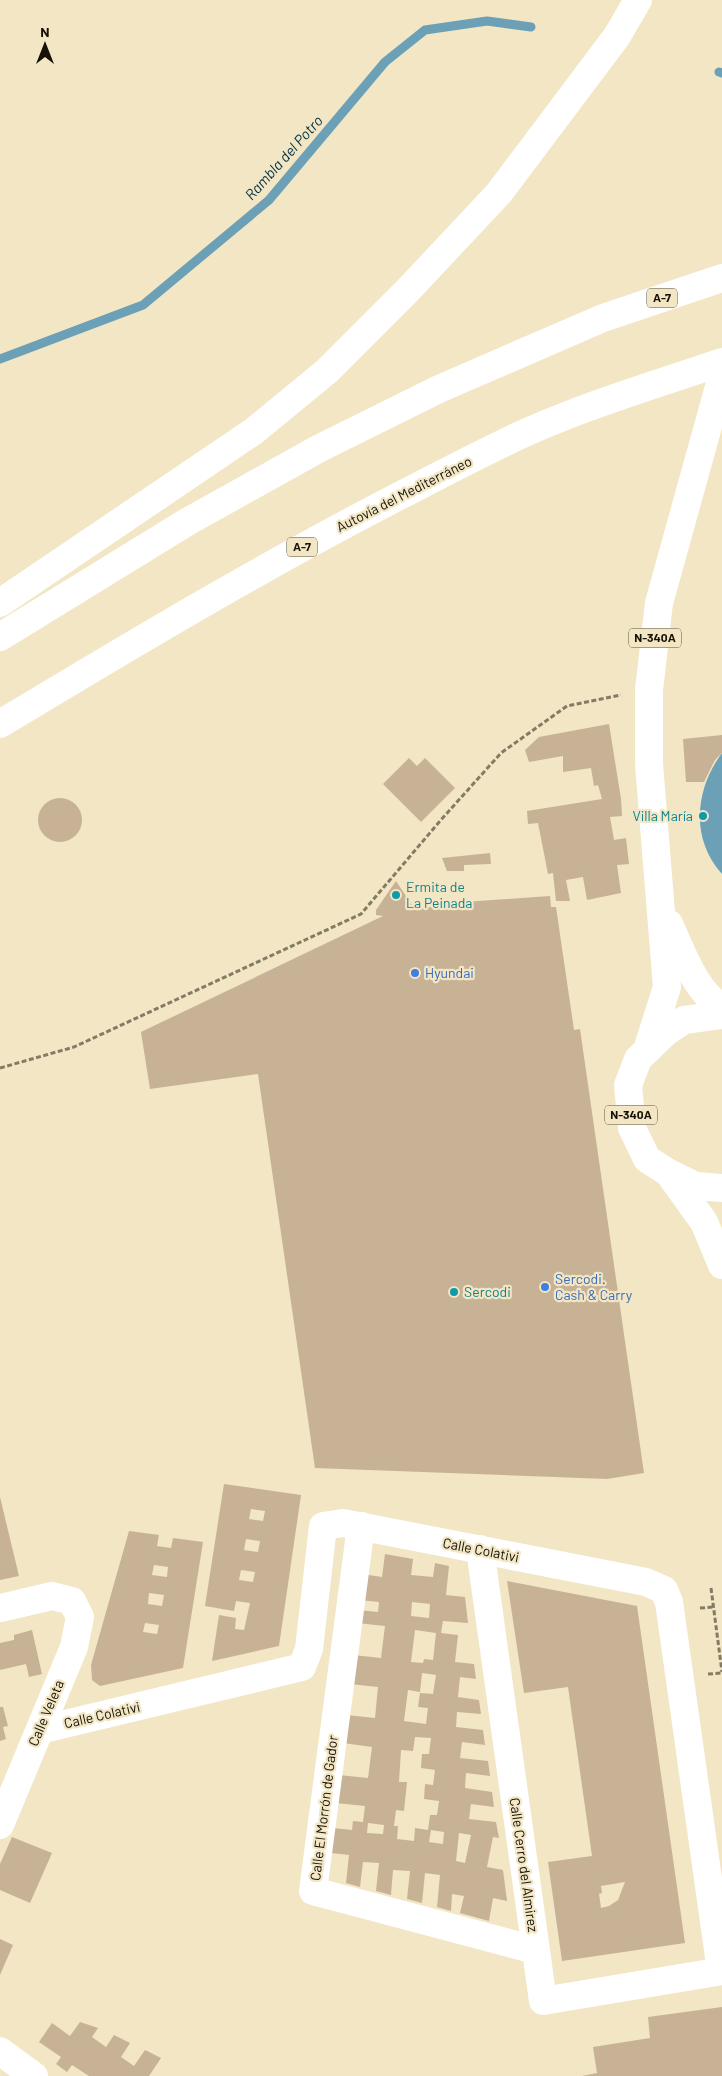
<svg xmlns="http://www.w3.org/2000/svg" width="722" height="2076" viewBox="0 0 722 2076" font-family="Barlow,sans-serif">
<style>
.water{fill:#6ba0b7}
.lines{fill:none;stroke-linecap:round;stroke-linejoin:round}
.stream{stroke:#6ba0b7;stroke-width:9}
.building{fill:#c7b296;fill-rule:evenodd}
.path{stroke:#837b64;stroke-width:3;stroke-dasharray:5 2.5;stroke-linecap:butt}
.minor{stroke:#fff;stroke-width:28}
.highway{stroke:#fff;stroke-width:28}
.culture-dot{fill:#0f9aa8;stroke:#f2e6c4;stroke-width:2}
.shop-dot{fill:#3f7fe0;stroke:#f2e6c4;stroke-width:2}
.labels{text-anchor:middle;stroke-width:4.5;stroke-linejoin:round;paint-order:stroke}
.shield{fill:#f2e6c4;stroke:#585240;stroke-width:1}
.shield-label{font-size:12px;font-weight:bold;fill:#161207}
.street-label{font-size:14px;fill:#161207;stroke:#f2e6c4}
.culture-label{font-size:14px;fill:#0d838f;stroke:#f2e6c4;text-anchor:start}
.shop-label{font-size:14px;fill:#366cbe;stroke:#f2e6c4;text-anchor:start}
.water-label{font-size:15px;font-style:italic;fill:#003142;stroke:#f2e6c4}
</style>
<rect width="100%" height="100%" fill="#f2e6c4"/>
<path class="water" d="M722,753V874C690,839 695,789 722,753Z"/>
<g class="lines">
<g class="stream">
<polyline points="719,72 722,73"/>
<polyline points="0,359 143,305 269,200 385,62 425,30 487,21 531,27"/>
</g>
</g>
<g class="building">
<polygon points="609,724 621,799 622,816 610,817 614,840 626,838 629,864 617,865 621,893 587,900 583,877 566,880 570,901 556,901 553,873 548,874 538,823 528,824 527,811 602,799 598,785 594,786 591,768 563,772 563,756 529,762 525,750 539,737"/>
<polygon points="722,735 722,753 715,760 704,782 686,782 683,739"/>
<polygon points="409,758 417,766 425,758 455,788 421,822 383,784"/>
<circle cx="60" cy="820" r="22"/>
<polygon points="490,853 491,864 464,865 464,871 447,871 442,858"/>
<polygon points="396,881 415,910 451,903 550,896 551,907 556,907 574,1030 580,1029 644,1473 607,1479 315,1468 258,1074 150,1089 141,1032 383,916 376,915 376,910"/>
<path d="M224,1484L301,1495L279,1646L212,1661L219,1615L236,1618L235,1629L244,1630L250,1603L236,1601L234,1611L205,1606ZM251,1509L265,1511L263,1521L249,1519ZM246,1539L260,1541L258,1552L244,1550ZM241,1570L255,1572L253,1582L239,1580Z"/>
<polygon points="0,1497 19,1576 0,1580"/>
<path d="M129,1531L159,1535L157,1546L171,1548L173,1538L203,1542L183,1668L100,1686L92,1680L91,1665ZM154,1565L168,1567L167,1577L152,1575ZM149,1593L164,1595L162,1606L148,1604ZM145,1623L159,1625L157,1634L143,1632Z"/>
<path d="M385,1554L413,1559L411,1575L433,1577L435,1563L449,1566L446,1595L465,1597L468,1623L443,1621L441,1633L458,1635L455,1662L474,1664L476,1679L460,1677L458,1697L479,1700L481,1714L457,1712L456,1727L483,1730L485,1745L462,1742L460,1758L488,1761L490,1776L466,1773L465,1788L492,1792L494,1807L471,1804L469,1819L496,1822L499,1838L493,1837L487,1867L503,1870L507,1901L493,1898L489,1921L460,1913L464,1896L452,1894L451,1911L437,1907L440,1875L425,1873L422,1903L407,1899L410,1871L393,1870L391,1895L376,1891L379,1863L363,1862L360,1887L346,1883L349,1855L331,1853L333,1828L352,1830L353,1821L363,1822L365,1806L336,1803L339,1775L368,1778L372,1747L343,1743L346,1715L375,1718L378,1687L350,1684L353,1655L381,1658L385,1626L357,1623L358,1610L378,1612L379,1602L359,1600L362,1574L382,1577ZM412,1602L430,1604L429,1618L411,1616ZM415,1630L436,1633L433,1660L424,1659L423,1663L411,1662ZM422,1673L436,1675L433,1694L420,1693L418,1707L428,1708L426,1724L404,1721L408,1690L420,1692ZM415,1737L431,1738L429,1754H422L421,1768L435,1770L433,1785L425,1784L424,1799L439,1801L437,1815H430L428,1830L415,1828L414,1841L397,1839L398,1826H394L396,1810L404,1811L407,1782H399L401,1750L413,1751ZM368,1823L384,1825L383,1834L367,1833ZM431,1830L444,1832L443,1844L429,1842ZM459,1833L471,1835L465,1863L456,1861Z"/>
<path d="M507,1581L637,1606L685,1943L562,1961L548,1862L592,1856L568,1687L524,1693ZM625,1882L618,1900L609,1906L601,1908L599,1894L602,1893L601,1886Z"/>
<polygon points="32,1630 42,1674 29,1677 26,1664 0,1670 0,1643 14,1640 14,1635"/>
<polygon points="0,1707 3,1707 8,1726 3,1727 6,1739 0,1741"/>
<polygon points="12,1837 52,1853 30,1903 0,1890 0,1864"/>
<polygon points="0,1939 13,1945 0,1975"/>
<polygon points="722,2007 722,2076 582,2076 597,2073 593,2047 650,2038 648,2017"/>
<polygon points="80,2022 98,2028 92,2037 106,2047 114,2035 130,2043 121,2057 134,2066 145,2050 161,2058 149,2076 89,2076 72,2065 67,2072 56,2064 61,2057 39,2042 52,2023 70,2036"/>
</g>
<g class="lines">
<g class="path">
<polyline points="0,1068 74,1047 361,914 440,821 501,753 567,706 621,695"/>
<polyline points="711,1588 722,1672"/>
<polyline points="700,1608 714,1607"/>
<polyline points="708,1674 722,1673"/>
</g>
<g class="minor">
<polyline points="361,1526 313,1891 535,1950"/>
<polyline points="480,1549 543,2001 722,1971"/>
<polyline points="0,1608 52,1596 72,1601 80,1617 74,1647 0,1825"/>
<polyline points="40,1730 302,1667 309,1649 323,1526 343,1523 646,1582 664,1590 669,1602 721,1971"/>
<polyline points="0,2051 34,2076"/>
</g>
<g class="highway">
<polyline points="0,603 254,431 327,371 409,289 499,193 617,36 638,0"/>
<polyline points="0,637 187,522 318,449 439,389 603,318 722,278"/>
<path d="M0,724C133,644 265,565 403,494C444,473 485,451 527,432C590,404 657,384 722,362"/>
<path d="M669,924C683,954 694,989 722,1008"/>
<polyline points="722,1015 684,1020 666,1032 638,1059 628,1085 632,1128 647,1159 669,1173 696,1186 722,1188"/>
<polyline points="648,1047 667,987 649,764 649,690 659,603 722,376"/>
<polyline points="670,1175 704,1222 722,1265"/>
</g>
</g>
<g class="culture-dot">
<circle cx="703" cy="816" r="5"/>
<circle cx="396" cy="895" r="5"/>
<circle cx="454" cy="1292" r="5"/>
</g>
<g class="shop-dot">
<circle cx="415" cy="973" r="5"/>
<circle cx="545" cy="1287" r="5"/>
</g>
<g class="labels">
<g class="shield">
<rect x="647" y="288.5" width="30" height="19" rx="4"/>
<rect x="287" y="537.5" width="30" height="19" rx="4"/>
<rect x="629" y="628.5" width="52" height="19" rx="4"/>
<rect x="605" y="1105.5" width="52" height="19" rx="4"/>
</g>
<g class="shield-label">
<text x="662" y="302">A-7</text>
<text x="302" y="551">A-7</text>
<text x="655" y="642">N-340A</text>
<text x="631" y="1119">N-340A</text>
</g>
<g class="street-label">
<text transform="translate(404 494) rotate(-27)" y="5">Autovía del Mediterráneo</text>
<text transform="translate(481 1550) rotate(11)" y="5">Calle Colativi</text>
<text transform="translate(46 1713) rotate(-67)" y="5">Calle Veleta</text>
<text transform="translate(102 1715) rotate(-13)" y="5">Calle Colativi</text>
<text transform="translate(324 1808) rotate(-83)" y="5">Calle El Morrón de Gador</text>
<text transform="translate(524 1865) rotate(82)" y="5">Calle Cerro del Almirez</text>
</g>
<g class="culture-label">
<text x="693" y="821" text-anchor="end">Villa María</text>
<text x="406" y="892">Ermita de<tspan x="406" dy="16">La Peinada</tspan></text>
<text x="464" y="1297">Sercodi</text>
</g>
<g class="shop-label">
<text x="425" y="978">Hyundai</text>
<text x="555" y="1284">Sercodi.<tspan x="555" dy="16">Cash &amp; Carry</tspan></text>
</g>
<g class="water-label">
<text transform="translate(284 158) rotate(-48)" y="5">Rambla del Potro</text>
</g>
</g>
<g transform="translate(45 45)" stroke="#f2e6c4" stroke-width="4" paint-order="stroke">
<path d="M0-4L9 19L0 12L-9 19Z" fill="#161207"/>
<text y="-8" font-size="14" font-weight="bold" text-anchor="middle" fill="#161207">N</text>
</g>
</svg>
